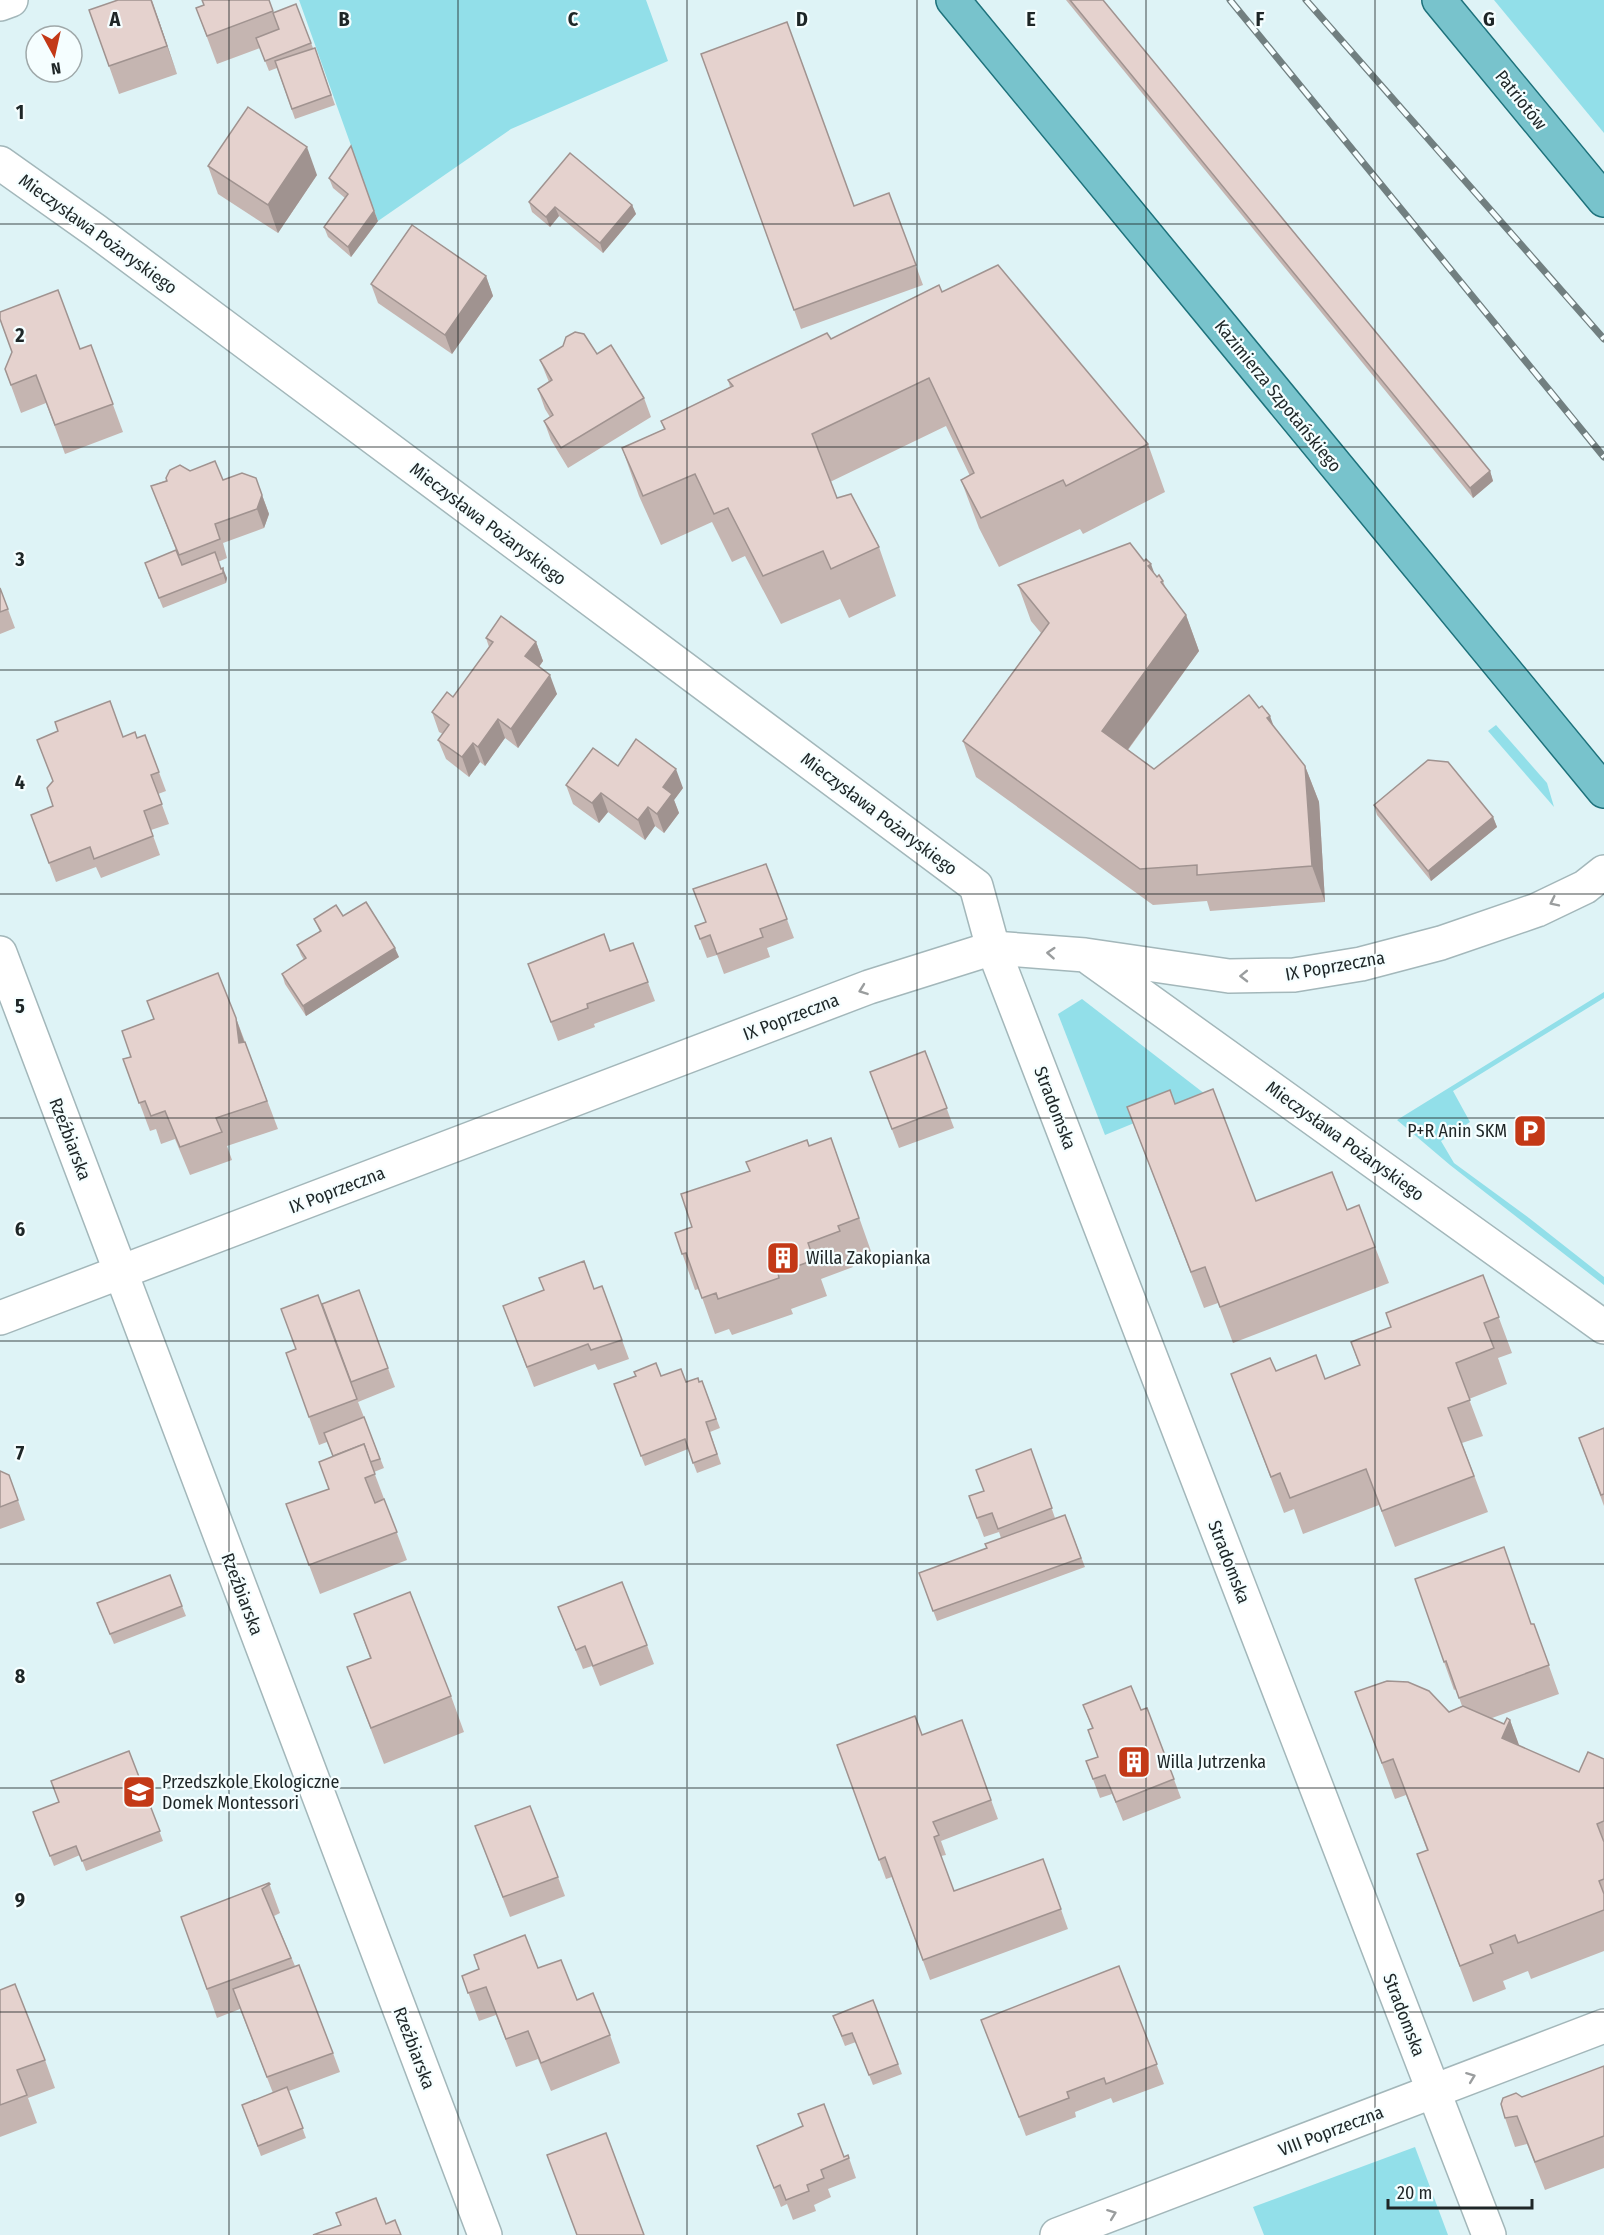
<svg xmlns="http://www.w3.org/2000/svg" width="1604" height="2235" viewBox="0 0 1604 2235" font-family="'Fira Sans Condensed',sans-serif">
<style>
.green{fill:#92dfe9}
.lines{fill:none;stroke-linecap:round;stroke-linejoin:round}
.minor-casing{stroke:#a3b7ba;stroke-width:36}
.major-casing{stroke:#1e727c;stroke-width:36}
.minor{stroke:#fff;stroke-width:33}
.major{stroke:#78c3cc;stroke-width:33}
.rail-casing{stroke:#717f80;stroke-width:7}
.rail{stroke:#f5feff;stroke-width:4.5;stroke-dasharray:14;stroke-linecap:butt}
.wall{fill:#c5b5b1}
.shaded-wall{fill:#a09390}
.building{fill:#e5d2ce;stroke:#a09390;stroke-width:1.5}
.oneway{stroke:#9a9d9e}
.grid{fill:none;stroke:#1e2627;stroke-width:1.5;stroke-opacity:0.55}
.labels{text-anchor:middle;stroke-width:4.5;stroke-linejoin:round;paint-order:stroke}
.street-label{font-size:18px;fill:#1e2627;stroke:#f5feff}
.poi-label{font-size:18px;fill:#1e2627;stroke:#f5feff;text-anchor:start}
.grid-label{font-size:20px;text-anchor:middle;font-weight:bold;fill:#1e2627;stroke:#f5feff;stroke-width:4.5;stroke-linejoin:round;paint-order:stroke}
</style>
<rect width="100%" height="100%" fill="#def3f6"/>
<g class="green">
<polygon points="299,0 646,0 668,61 511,129 378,221"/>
<polygon points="1494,0 1604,0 1604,133"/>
<polygon points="1496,725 1547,783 1554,807 1488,731"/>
<polygon points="1604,992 1604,998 1453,1091 1470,1122 1441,1141 1454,1163 1529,1218 1604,1277 1604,1285 1450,1165 1397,1120"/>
<polygon points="1082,999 1205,1094 1105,1135 1058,1014"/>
<polygon points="1415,2147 1448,2235 1264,2235 1253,2207"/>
</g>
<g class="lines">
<defs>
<g id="minor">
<polyline points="0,4 11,0"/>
<polyline points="0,163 96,231 976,886 993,948 1489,2235"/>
<polyline points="0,953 485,2235"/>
<polyline points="1091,959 1604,1327"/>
<polyline points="0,1318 869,987 993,948 1085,955 1229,976 1294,975 1361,964 1441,943 1537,910 1585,887 1604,872"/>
<polyline points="1057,2235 1604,2026"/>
</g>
<g id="major">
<polyline points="953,0 1604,791"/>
<polyline points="1439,0 1604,200"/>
</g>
</defs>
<use href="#minor" class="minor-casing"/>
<use href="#major" class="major-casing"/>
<use href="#minor" class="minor"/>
<use href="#major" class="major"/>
<defs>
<g id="rail">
<polyline points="1230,0 1604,457"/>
<polyline points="1306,0 1604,339"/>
</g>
</defs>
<use href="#rail" class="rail-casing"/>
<use href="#rail" class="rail"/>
</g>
<g class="wall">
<polygon points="152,0 177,74 119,94 89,10"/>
<polygon points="202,0 269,0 273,13 296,4 313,48 315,48 335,105 295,119 277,68 269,71 260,48 217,64 196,8 204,5"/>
<polygon points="1066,0 1103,0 1490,471 1493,481 1473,498"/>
<polygon points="701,54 854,206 889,193 923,285 801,329"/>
<polygon points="208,166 317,175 278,233 218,194"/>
<polygon points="329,178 378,221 351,257 328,237 324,227 345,198 333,188"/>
<polygon points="529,202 632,205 636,214 603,253 559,216 550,227 532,212"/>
<polygon points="486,276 493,296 452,354 378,303 371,284"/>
<polygon points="942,292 1148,444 1165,492 1083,534 1080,529 999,567 979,528 961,480 970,476 946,426 830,482 837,498 879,547 896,596 849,618 840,599 781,624 745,556 732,562 712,522 661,545 639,496 622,448 664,429 661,421 730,387 728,380 831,339"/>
<polygon points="91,345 123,432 65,454 46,403 21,413 5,369 80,349"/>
<polygon points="597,354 644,398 651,417 568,468 551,440 544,421 550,417 545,409 538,389 549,382 540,360"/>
<polygon points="190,471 223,480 262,495 269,514 264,528 223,543 227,558 218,562 221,569 227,578 226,583 163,608 148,572 176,550 151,486"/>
<polygon points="1155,574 1157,577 1163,581 1166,589 1186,615 1199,651 1128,750 1154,769 1273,726 1305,766 1319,802 1325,902 1210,911 1207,901 1153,905 976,777 963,741 1041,633 1031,621 1018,585"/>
<polygon points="0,588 15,628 0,634"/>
<polygon points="486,638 536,642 543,661 539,667 557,694 518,748 505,738 485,766 480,762 469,777 446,759 438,740 443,734 439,732 432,712 453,697 489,647"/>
<polygon points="145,735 166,791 158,794 169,824 151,830 160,855 101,878 96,867 56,882 31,815 53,806 123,737 137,738"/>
<polygon points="618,766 683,788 674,800 679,813 664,833 655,826 645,840 608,812 599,823 573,804 566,785"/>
<polygon points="1374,805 1493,817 1497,827 1431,881 1377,815"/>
<polygon points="766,864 794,938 767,948 770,957 724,974 717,955 707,958 695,926 706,922"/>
<polygon points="343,916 399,957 306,1016 285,984 282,974 304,960 301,955 297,945 320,932 314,919"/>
<polygon points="633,943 655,1001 594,1024 595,1027 558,1041 536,983 610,951"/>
<polygon points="236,1018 278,1129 227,1146 232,1160 190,1175 175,1139 161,1144 156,1129 150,1131 123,1059"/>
<polygon points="925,1051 954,1128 899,1148 870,1072"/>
<polygon points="1175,1104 1256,1201 1347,1210 1375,1247 1389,1283 1233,1343 1218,1303 1204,1308 1127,1107"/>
<polygon points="831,1138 872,1254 851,1262 853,1267 821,1279 827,1296 791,1309 793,1314 732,1335 729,1329 715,1334 699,1289 695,1290 675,1233 692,1227 750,1171 809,1146"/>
<polygon points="1483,1275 1512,1353 1498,1358 1507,1384 1469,1399 1483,1436 1462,1443 1488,1512 1395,1547 1379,1505 1303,1534 1294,1509 1284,1513 1231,1374 1325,1379 1359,1365 1351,1342 1391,1327"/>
<polygon points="602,1286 629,1359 598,1370 595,1364 534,1387 503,1306 544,1290 594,1289"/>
<polygon points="359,1290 395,1387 358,1402 384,1468 374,1472 407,1560 320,1594 286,1504 329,1489 333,1456 327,1442 319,1445 309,1417 296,1349 322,1304"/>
<polygon points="661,1376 686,1382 699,1382 702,1381 720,1428 710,1432 721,1464 697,1473 688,1449 645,1466 614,1384"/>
<polygon points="1604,1428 1604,1506 1579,1438"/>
<polygon points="1031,1449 1055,1518 1065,1515 1085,1567 937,1621 919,1573 987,1548 1001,1538 999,1532 984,1537 976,1516 984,1491"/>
<polygon points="0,1471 9,1475 25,1520 0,1529"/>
<polygon points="182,1606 186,1616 114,1644 101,1613"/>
<polygon points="558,1607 647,1645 654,1664 600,1686 592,1666 583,1669"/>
<polygon points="354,1614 451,1696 464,1732 384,1764 347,1667 370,1658"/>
<polygon points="1532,1624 1534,1624 1559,1694 1492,1718 1504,1724 1510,1720 1519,1746 1579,1772 1604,1759 1604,1951 1531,1979 1528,1971 1503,1981 1506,1989 1473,2002 1417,1854 1427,1850 1406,1795 1395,1799 1355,1692 1449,1712 1462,1706 1456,1689 1454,1690 1444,1662"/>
<polygon points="1083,1705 1141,1710 1147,1708 1181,1798 1123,1821 1112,1794 1100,1798 1086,1761 1098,1757 1092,1728"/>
<polygon points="962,1720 998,1819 941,1841 946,1855 941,1856 954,1891 1043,1859 1068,1929 930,1980 892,1877 886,1879 837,1745 922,1735"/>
<polygon points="129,1751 163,1841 86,1871 80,1855 54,1866 33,1812 59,1802"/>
<polygon points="475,1826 558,1877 565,1896 510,1917"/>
<polygon points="269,1883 280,1913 274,1916 295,1966 333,2053 340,2072 289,2091 306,2138 261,2156 242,2105 273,2093 240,2009 217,2018 181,1917"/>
<polygon points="1119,1966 1164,2084 1113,2103 1111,2098 1075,2112 1076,2117 1026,2136 989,2039"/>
<polygon points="538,1968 577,2000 610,2035 620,2063 551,2091 538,2059 516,2067 496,2015 479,2021 462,1976"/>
<polygon points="0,1990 45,2060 55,2088 28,2098 37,2123 0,2137"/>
<polygon points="873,2000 902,2074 873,2085 856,2042 845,2046 833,2016"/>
<polygon points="1604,2066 1604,2168 1545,2190 1527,2144 1515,2147 1505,2118 1522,2097"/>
<polygon points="757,2146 844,2157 848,2155 856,2178 828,2189 831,2197 814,2205 816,2211 793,2220 787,2204 781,2207"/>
</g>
<g class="shaded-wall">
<polygon points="151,0 158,18 177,74 167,46"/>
<polygon points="351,146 378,221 351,257 348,247"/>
<polygon points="307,147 317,175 278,233 268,205"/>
<polygon points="632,205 636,214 603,253 600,243"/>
<polygon points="555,207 559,216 550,227 546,217"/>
<polygon points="486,276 493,296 452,354 445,335"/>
<polygon points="1490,471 1493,481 1473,498 1470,488"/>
<polygon points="262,495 269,514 264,528 257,509"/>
<polygon points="1151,564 1164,600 1148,566"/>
<polygon points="223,568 227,578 226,583 223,573"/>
<polygon points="1186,615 1199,651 1115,767 1102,731"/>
<polygon points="536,642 543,661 532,676 525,656"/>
<polygon points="550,675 557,694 518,748 511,729"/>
<polygon points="1270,716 1283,752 1267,718"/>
<polygon points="498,719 505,738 485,766 478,747"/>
<polygon points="473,743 480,762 469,777 462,757"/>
<polygon points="1305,766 1319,802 1325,902 1312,866"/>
<polygon points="676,769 683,788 674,800 679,813 664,833 657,814 663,787"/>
<polygon points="601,793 608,812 599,823 592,803"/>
<polygon points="648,807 655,826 645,840 638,820"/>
<polygon points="1493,817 1497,827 1431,881 1428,871"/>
<polygon points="395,948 399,957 306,1016 303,1006"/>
<polygon points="236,1018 246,1047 239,1043"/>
<polygon points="1510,1720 1523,1756 1502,1738"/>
</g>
<g class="building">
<polygon points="118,0 151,0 167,46 109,66 89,10"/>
<polygon points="202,0 269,0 273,11 207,36 196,8 204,5"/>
<polygon points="1070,0 1103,0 1490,471 1470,488"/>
<polygon points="296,4 311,43 265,61 256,38 279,29 273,13"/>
<polygon points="787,22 854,206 889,193 916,265 794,310 701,54"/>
<polygon points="315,48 331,95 292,109 275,61"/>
<polygon points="248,107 307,147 268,205 208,166"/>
<polygon points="351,146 374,211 348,247 324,227 348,194 329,178"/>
<polygon points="570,153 632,205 600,243 555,207 546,217 529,202"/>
<polygon points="412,225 486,276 445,335 371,284"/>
<polygon points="998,265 1148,444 1066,486 1063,480 981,518 961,480 974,473 929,378 812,434 837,498 851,494 879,547 831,569 823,551 763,576 728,508 714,514 695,474 643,496 622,448 665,429 661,421 733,386 728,380 827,333 831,339 939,285 942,292"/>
<polygon points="58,290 80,349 91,345 113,404 55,425 36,375 11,385 5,369 12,352 0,319 0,312"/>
<polygon points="575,332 584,334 597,354 611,345 644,398 561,448 544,421 553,415 538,389 552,380 540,360 563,346 566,337"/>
<polygon points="215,461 223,480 242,473 256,478 262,495 257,509 215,524 220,539 179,555 151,486 167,481 166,478 170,470 180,465 190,471"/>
<polygon points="1130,543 1144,561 1146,559 1151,564 1148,566 1157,577 1159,575 1163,581 1161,582 1186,615 1102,731 1154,769 1249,695 1259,708 1262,706 1270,716 1267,718 1305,766 1312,866 1197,875 1197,865 1140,869 963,741 1049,623 1018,585"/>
<polygon points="176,550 182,565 215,552 221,569 223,568 223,573 159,598 145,563"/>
<polygon points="0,588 8,609 0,612"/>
<polygon points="501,616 536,642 525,656 550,675 511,729 498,719 478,747 473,743 462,757 438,740 449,725 432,712 447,692 453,697 493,642 486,638"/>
<polygon points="110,701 123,737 135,732 137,738 145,735 159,772 151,775 162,804 144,811 153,836 94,859 90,847 49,863 31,815 53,806 47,788 53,781 37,740 58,731 55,722"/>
<polygon points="636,739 676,769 663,787 672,794 657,814 648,807 638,820 601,793 592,803 566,785 593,748 618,766"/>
<polygon points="1428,760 1448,762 1493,817 1428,871 1374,805"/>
<polygon points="766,864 787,919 760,929 763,937 717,954 710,935 700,939 695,926 706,922 693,889"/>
<polygon points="366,902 395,948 303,1006 282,974 306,958 297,945 321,931 314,919 336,905 343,916"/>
<polygon points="604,934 610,951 633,943 648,982 587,1004 588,1008 551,1022 528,964"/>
<polygon points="218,973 236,1018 239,1043 245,1042 267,1101 216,1118 222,1132 180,1147 165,1111 151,1116 145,1101 139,1103 123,1059 131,1057 122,1031 154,1019 147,1001"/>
<polygon points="925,1051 947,1108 892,1129 870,1072"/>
<polygon points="1213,1089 1256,1201 1332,1172 1347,1210 1359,1205 1375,1247 1220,1307 1205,1267 1191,1272 1127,1107 1170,1090 1175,1104"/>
<polygon points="831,1138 859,1218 838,1226 840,1231 808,1243 814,1260 778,1273 779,1278 718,1299 716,1293 702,1298 686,1253 682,1254 675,1233 692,1227 681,1194 750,1171 746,1162 807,1140 809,1146"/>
<polygon points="584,1261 594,1289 602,1286 622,1340 591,1350 588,1344 527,1367 503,1306 544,1290 539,1278"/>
<polygon points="1483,1275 1499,1317 1484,1323 1494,1348 1456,1363 1470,1400 1448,1408 1474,1476 1382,1511 1366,1469 1290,1498 1280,1473 1271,1477 1231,1374 1270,1358 1276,1371 1316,1355 1325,1379 1360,1365 1351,1342 1391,1327 1386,1313"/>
<polygon points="359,1290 388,1368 351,1382 322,1304"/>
<polygon points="318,1295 357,1399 309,1417 286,1353 296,1349 281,1309"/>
<polygon points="656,1363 661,1376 681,1369 686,1382 698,1378 699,1382 702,1381 716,1419 706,1422 717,1454 693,1463 685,1439 641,1456 614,1384 636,1376 634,1372"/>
<polygon points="364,1417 380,1459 370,1462 364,1444 333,1456 324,1433"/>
<polygon points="1604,1428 1604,1494 1601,1495 1579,1438"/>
<polygon points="364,1444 375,1474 365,1478 375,1503 384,1499 397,1532 309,1565 286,1504 329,1489 319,1462"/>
<polygon points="1031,1449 1052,1508 998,1529 992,1513 977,1518 969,1496 984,1491 976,1470"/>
<polygon points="0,1471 9,1475 18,1500 0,1507"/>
<polygon points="1065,1515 1081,1558 933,1611 919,1573 987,1548 985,1544"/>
<polygon points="1504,1547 1531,1624 1534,1624 1549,1665 1459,1698 1446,1661 1444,1662 1415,1579"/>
<polygon points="170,1575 182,1606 110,1634 97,1603"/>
<polygon points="622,1582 647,1645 593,1666 585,1646 576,1650 558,1607"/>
<polygon points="410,1592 451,1696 371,1728 347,1667 371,1658 354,1614"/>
<polygon points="1387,1681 1408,1682 1429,1691 1449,1712 1463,1706 1504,1724 1507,1718 1510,1720 1502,1738 1579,1772 1588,1752 1604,1759 1604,1821 1597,1824 1604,1842 1604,1879 1599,1881 1604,1894 1604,1910 1518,1943 1515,1935 1490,1945 1493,1953 1460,1966 1417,1854 1428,1850 1393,1759 1382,1763 1355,1692"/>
<polygon points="1131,1686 1141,1710 1147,1708 1174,1779 1116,1802 1105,1775 1093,1779 1086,1761 1098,1757 1088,1730 1093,1728 1083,1705"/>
<polygon points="915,1716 922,1735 962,1720 991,1800 933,1822 939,1835 934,1837 954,1891 1043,1859 1061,1909 923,1960 885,1857 879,1860 837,1745"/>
<polygon points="129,1751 160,1831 82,1861 76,1846 50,1856 33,1812 59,1802 51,1781"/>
<polygon points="530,1806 558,1877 503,1897 475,1826"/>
<polygon points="269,1883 270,1884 262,1889 291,1958 207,1989 181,1917"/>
<polygon points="525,1935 538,1968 561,1960 577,2000 593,1993 610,2035 541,2063 528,2031 506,2039 486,1987 468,1993 462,1976 479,1969 474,1955"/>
<polygon points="299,1965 333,2053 267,2077 233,1989"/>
<polygon points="1119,1966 1157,2064 1106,2084 1104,2078 1067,2092 1069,2098 1019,2117 981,2020"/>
<polygon points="15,1984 45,2060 17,2070 27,2095 0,2105 0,1990"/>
<polygon points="873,2000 898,2064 869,2075 852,2033 842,2036 833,2016"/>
<polygon points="1604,2066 1604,2136 1535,2162 1517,2116 1505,2118 1501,2104 1503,2098 1516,2093 1522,2097"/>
<polygon points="287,2087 303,2128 258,2146 242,2105"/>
<polygon points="824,2104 844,2157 848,2155 849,2158 821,2170 824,2178 807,2185 809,2191 786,2200 780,2185 774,2188 757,2146 803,2126 798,2114"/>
<polygon points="606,2133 644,2235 577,2235 547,2155"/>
<polygon points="376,2198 386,2224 395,2220 401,2235 313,2235 341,2225 336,2213"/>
</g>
<defs><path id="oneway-chevron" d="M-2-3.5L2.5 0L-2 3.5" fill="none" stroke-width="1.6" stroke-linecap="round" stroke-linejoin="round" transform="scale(1.5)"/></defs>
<g class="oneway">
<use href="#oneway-chevron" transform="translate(1554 902) rotate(154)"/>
<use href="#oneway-chevron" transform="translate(1051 953) rotate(-176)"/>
<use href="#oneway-chevron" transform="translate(1244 976) rotate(179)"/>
<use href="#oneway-chevron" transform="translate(863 990) rotate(160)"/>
<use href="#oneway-chevron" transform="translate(1471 2077) rotate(-21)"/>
<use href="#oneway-chevron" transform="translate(1112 2214) rotate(-21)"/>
</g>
<path class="grid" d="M229,0V2235M458,0V2235M687,0V2235M917,0V2235M1146,0V2235M1375,0V2235M0,224H1604M0,447H1604M0,670H1604M0,894H1604M0,1118H1604M0,1341H1604M0,1564H1604M0,1788H1604M0,2012H1604"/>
<defs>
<symbol id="parking-square" viewBox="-11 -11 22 22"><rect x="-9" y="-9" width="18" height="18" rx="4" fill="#c33917" stroke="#f5feff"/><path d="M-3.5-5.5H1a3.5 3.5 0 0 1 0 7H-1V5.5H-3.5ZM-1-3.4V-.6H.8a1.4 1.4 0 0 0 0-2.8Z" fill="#fff"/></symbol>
<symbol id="building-square" viewBox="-11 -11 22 22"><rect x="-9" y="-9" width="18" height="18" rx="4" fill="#c33917" stroke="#f5feff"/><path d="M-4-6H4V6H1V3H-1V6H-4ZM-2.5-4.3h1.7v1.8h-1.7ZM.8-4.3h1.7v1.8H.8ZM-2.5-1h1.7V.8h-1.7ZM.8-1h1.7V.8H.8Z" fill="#fff"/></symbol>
<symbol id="school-square" viewBox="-11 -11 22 22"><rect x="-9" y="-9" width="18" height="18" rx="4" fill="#c33917" stroke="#f5feff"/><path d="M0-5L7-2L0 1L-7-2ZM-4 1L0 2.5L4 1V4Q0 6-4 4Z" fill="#fff"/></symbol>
</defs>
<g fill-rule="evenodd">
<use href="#parking-square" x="1511" y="1112" width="38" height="38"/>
<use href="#building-square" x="764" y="1239" width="38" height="38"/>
<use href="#building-square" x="1115" y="1743" width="38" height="38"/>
<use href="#school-square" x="120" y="1773" width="38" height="38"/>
</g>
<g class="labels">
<g class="street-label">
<text transform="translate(1521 100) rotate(51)" y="6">Patriotów</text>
<text transform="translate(98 234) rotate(36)" y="6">Mieczysława Pożaryskiego</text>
<text transform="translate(1278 396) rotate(51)" y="6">Kazimierza Szpotańskiego</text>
<text transform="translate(488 524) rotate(37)" y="6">Mieczysława Pożaryskiego</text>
<text transform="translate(879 814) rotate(37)" y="6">Mieczysława Pożaryskiego</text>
<text transform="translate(1335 966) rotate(-10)" y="6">IX Poprzeczna</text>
<text transform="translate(791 1017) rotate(-21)" y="6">IX Poprzeczna</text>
<text transform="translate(1055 1108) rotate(69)" y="6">Stradomska</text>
<text transform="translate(70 1139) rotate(69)" y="6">Rzeźbiarska</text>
<text transform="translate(1345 1141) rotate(36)" y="6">Mieczysława Pożaryskiego</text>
<text transform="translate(337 1190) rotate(-21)" y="6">IX Poprzeczna</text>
<text transform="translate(1229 1562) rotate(69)" y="6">Stradomska</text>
<text transform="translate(242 1594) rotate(69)" y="6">Rzeźbiarska</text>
<text transform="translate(1404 2015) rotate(69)" y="6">Stradomska</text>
<text transform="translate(414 2048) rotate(69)" y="6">Rzeźbiarska</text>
<text transform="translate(1331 2131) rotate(-21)" y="6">VIII Poprzeczna</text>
</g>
<g class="poi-label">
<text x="1507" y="1137" text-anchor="end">P+R Anin SKM</text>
<text x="806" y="1264">Willa Zakopianka</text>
<text x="1157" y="1768">Willa Jutrzenka</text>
<text x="162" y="1788">Przedszkole Ekologiczne<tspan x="162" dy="21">Domek Montessori</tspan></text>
</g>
</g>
<g class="grid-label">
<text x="115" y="26">A</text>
<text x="344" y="26">B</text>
<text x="573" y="26">C</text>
<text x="802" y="26">D</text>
<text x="1031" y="26">E</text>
<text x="1260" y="26">F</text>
<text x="1489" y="26">G</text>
<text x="20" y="119">1</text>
<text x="20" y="342">2</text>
<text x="20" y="566">3</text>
<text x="20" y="789">4</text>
<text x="20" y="1013">5</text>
<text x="20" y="1236">6</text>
<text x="20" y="1460">7</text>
<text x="20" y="1683">8</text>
<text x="20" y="1907">9</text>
</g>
<g transform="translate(54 54) rotate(172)"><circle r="28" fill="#f5feff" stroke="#9fa8a9" stroke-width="1.5"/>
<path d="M0-4.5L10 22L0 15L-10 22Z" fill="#c33917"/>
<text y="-9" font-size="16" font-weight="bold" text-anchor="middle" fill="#1e2627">N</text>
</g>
<path d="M1388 2199v9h144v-9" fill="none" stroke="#1e2627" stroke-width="3"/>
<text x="1397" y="2199" font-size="18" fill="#1e2627" stroke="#f5feff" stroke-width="4.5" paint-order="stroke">20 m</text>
</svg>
